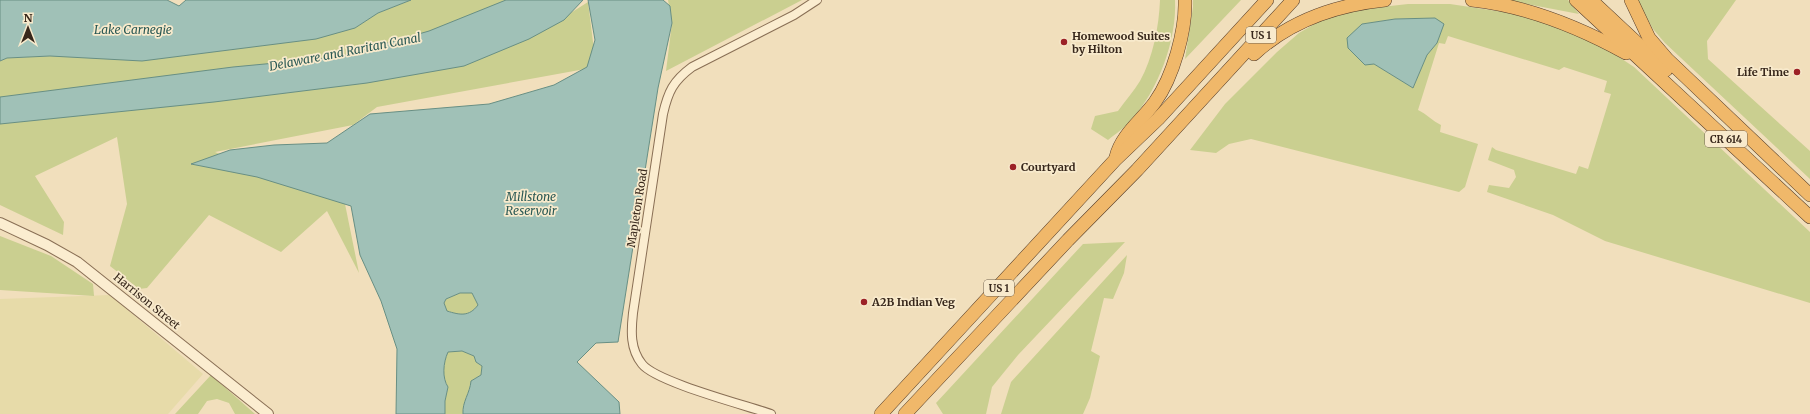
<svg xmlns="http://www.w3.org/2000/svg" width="1810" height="414" viewBox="0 0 1810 414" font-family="Merriweather,serif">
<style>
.farmland{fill:#e7dba9}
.green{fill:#cacf90;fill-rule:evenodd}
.water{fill:#a0c1b7;stroke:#688f84;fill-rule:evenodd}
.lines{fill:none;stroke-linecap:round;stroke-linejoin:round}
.minor-casing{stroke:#896f55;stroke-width:10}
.tertiary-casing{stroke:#896f55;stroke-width:12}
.trunk-casing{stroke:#563d2a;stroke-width:14}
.minor{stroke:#fbedd0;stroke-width:8}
.tertiary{stroke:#fbedd0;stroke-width:10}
.trunk{stroke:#f0b86a;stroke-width:13}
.poi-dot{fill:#9c2126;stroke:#f8eacc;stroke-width:1.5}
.labels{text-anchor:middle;stroke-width:3.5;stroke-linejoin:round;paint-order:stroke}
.shield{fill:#f8eacc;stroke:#716250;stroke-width:1}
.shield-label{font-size:10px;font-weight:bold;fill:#37271b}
.poi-label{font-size:11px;font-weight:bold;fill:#37271b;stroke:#f8eacc;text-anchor:start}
.street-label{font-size:11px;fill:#37271b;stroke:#f8eacc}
.water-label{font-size:12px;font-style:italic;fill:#295854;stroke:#f8eacc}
</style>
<rect width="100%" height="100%" fill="#f1dfbc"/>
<polygon class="farmland" points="110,295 203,374 168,414 0,414 0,299"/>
<g class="green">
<polygon points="411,0 564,0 569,14 588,2 595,58 585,69 377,107 353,125 215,152 345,204 359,273 327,211 281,252 209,215 147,288 139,289 110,266 127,204 117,137 35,176 64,222 63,235 0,205 0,61 7,58 50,56 355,28 378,13"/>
<polygon points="668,0 802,0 666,71 672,23"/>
<path d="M1160,0H1175C1177,40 1158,91 1131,120C1125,128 1115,134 1108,140L1091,129L1095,116L1118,111C1125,101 1134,91 1140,81C1153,58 1159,26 1160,0Z"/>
<polygon points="1193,0 1241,0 1185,59 1193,7"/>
<polygon points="1506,0 1568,0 1579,14"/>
<polygon points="1637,0 1736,0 1707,41 1708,59 1810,151 1810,179 1665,43 1653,29"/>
<path d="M1408,4H1450L1510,13L1552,24L1595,41L1634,67L1810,232V303L1605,241L1553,215L1487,192L1489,185L1509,188L1516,177L1514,170L1488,160L1492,147L1496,150L1576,174L1579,166L1588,169L1611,94L1604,92L1607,81L1564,67L1559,70L1448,36L1445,44L1439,43L1418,110C1427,114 1432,121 1441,125L1440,132L1478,144L1465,187L1459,192L1251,139L1229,144L1216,153L1190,150L1225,104L1277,52L1299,33L1323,19L1355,10ZM1435,18L1437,43L1427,55L1413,88L1374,64L1362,24L1395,19Z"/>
<polygon points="0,236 51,256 93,284 94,296 0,290"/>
<polygon points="1125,242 1018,355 992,387 986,414 943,414 936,403 1083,244"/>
<polygon points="1127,255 1124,273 1113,299 1104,298 1091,351 1100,356 1090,398 1083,414 1001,414 1011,382"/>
<path d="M460,293H472L478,305C469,317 460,315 447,311L444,303L446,299Z"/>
<path d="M462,351L474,356L476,362L482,366L481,375L471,381C470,393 463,402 463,414H445V401L448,387C442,378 443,363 448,352Z"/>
<polygon points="211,375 255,414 235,414 229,403 217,399 207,401 198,414 175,414"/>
</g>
<g class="water">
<polygon points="0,0 167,0 179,6 186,0 411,0 378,13 355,28 316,39 142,61 50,56 7,58 0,61"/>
<polygon points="506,0 583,0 564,20 529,39 464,66 367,83 214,102 0,124 0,97 233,67 339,57 429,31"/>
<path d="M588,0H663L670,6L672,23L658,88L618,342L596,343L577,362L619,402L620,414H463C462,402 470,393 471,381L481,375L482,366L476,362L474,356L462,351L448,352C443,363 442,378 448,387L445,401V414H396L397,349L381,301L360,255L351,206L257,177L191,164L230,150L274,145L327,143L370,114L489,104L554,85L587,67L595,40ZM460,293H472L478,305C469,317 460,315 447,311L444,303L446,299Z"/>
<polygon points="1435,18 1444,24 1437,43 1427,55 1413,88 1374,64 1365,65 1348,48 1347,38 1362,24 1395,19"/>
</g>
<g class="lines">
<defs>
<path id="minor" d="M771,414C745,405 656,382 642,364C630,349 631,331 633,313L663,114C668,92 673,81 692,67L794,15L817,0"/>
<polyline id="tertiary" points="0,223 47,245 77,262 268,414"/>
<g id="trunk">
<path d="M1472,0C1527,6 1577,26 1626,53"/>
<polyline points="1576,0 1810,217"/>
<polyline points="1591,0 1666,70"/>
<polyline points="1631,0 1649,38 1667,59 1810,195"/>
<path d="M1254,54C1290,21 1336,5 1385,0"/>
<path d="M1116,157C1121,135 1142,120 1155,102C1173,77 1186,31 1185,0"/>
<polyline points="881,414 1115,160 1158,119 1267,0"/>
<polyline points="905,414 1068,240 1137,170 1293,0"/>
</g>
</defs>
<use href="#minor" class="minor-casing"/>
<use href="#tertiary" class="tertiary-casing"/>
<use href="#trunk" class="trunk-casing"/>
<use href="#minor" class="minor"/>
<use href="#tertiary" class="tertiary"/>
<use href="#trunk" class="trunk"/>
</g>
<g class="poi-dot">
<circle cx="1064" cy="42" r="4"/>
<circle cx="1797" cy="72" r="4"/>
<circle cx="1013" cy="167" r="4"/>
<circle cx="864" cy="302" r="4"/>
</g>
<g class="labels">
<g class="shield">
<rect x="1246" y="27" width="30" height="16" rx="3"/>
<rect x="1705" y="131" width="42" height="16" rx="3"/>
<rect x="984" y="280" width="30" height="16" rx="3"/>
</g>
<g class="shield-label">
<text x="1261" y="39">US 1</text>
<text x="1726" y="143">CR 614</text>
<text x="999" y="292">US 1</text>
</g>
<g class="poi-label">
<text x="1072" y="40">Homewood Suites<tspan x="1072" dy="13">by Hilton</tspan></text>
<text x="1789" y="76" text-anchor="end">Life Time</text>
<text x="1021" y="171">Courtyard</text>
<text x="872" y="306">A2B Indian Veg</text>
</g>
<g class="street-label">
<text transform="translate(637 208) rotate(-81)" y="4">Mapleton Road</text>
<text transform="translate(147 301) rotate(39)" y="4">Harrison Street</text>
</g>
<g class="water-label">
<text x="133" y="34">Lake Carnegie</text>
<text transform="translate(345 52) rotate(-11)" y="4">Delaware and Raritan Canal</text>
<text x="531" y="201">Millstone<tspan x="531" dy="14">Reservoir</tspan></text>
</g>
</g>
<g transform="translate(28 28)" stroke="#f8eacc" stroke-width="3" paint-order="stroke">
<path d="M0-3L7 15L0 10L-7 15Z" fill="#37271b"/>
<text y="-6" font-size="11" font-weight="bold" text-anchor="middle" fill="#37271b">N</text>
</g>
</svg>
